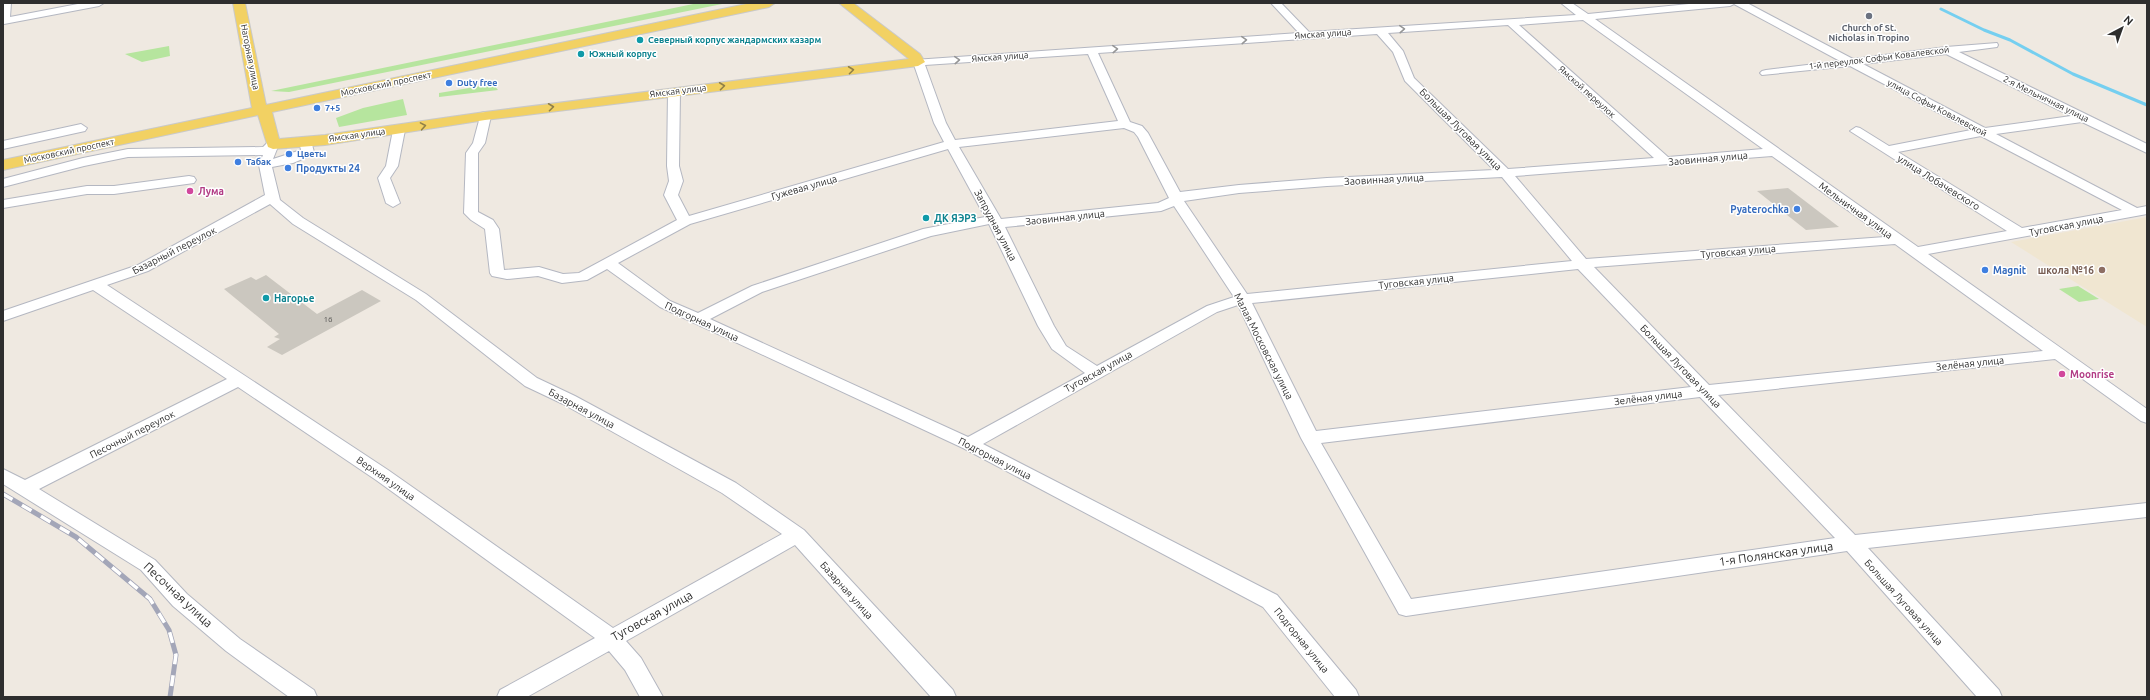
<svg xmlns="http://www.w3.org/2000/svg" width="2150" height="700" viewBox="0 0 2150 700" font-family="Ubuntu,sans-serif">
<style>
.education{fill:#f0e6d1}
.green{fill:#b6e59e}
.lines{fill:none;stroke-linecap:round;stroke-linejoin:round}
.stream{stroke:#75cff0;stroke-width:3}
.building{fill:#cbc7bf}
.minor-casing{stroke:#b4b7c1;stroke-width:2}
.major-casing{stroke:#c9c9c9;stroke-width:2}
.minor{fill:#fff;fill-rule:evenodd}
.major{fill:#f2d163;fill-rule:evenodd}
.rail-casing{stroke:#a3a6b8;stroke-width:5}
.rail{stroke:#fff;stroke-width:3.5;stroke-dasharray:11;stroke-linecap:butt}
.oneway{stroke:#969696}
.oneway2{stroke:#908048}
.worship-dot{fill:#6b7280;stroke:#fff;stroke-width:1.5}
.culture-dot{fill:#0f9aa8;stroke:#fff;stroke-width:1.5}
.shop-dot{fill:#3f7fe0;stroke:#fff;stroke-width:1.5}
.hotel-dot{fill:#d1479c;stroke:#fff;stroke-width:1.5}
.education-dot{fill:#8d6e63;stroke:#fff;stroke-width:1.5}
.labels{text-anchor:middle;stroke-width:3;stroke-linejoin:round;paint-order:stroke}
.number-label{font-size:8px;fill:#555452}
.far-worship-label{font-size:9px;font-weight:bold;fill:#5b616d;stroke:#fff}
.far-street-label{font-size:9px;fill:#2e2e2e;stroke:#fff}
.far-culture-label{font-size:9px;font-weight:bold;fill:#0d838f;stroke:#fff;text-anchor:start}
.far-shop-label{font-size:9px;font-weight:bold;fill:#366cbe;stroke:#fff;text-anchor:start}
.street-label{font-size:10px;fill:#2e2e2e;stroke:#fff}
.shop-label{font-size:10px;font-weight:bold;fill:#366cbe;stroke:#fff;text-anchor:start}
.hotel-label{font-size:10px;font-weight:bold;fill:#b23c85;stroke:#fff;text-anchor:start}
.culture-label{font-size:10px;font-weight:bold;fill:#0d838f;stroke:#fff;text-anchor:start}
.education-label{font-size:10px;font-weight:bold;fill:#785e54;stroke:#fff;text-anchor:end}
.near-street-label{font-size:12px;fill:#2e2e2e;stroke:#fff}
</style>
<rect width="100%" height="100%" fill="#efe9e1"/>
<polygon class="education" points="2147,217 2147,327 2011,242"/>
<g class="green">
<polygon points="698,3 727,3 289,92 271,91"/>
<polygon points="169,46 170,56 142,62 125,54"/>
<polygon points="493,84 498,90 439,97 439,93"/>
<polygon points="403,99 407,115 339,127 336,118 363,108"/>
<polygon points="2078,286 2099,299 2079,302 2059,289"/>
</g>
<g class="lines">
<polyline class="stream" points="1941,9 1984,30 2010,40 2073,74 2147,105"/>
</g>
<g class="building">
<polygon points="1788,188 1839,227 1806,230 1757,191"/>
<polygon points="266,275 317,314 362,290 381,301 282,355 267,347 280,339 274,337 279,334 224,289 251,277 256,280"/>
</g>
<g class="lines">
<defs>
<g id="minor">
<polygon points="3,3 11,3 10,17 83,3 104,3 99,6 4,24"/>
<path d="M1271,3H1281L1309,32L1576,15L1561,3H1572L1588,14L1699,3H1747L1853,59L1946,47L1997,43L1998,45L1997,47L1959,52L2147,144V153L2082,122L1996,134L2137,208L2147,206V214L1928,254L2147,409V423L2141,421L2055,359L1718,395L1855,535L2147,503V517L1868,548L1999,690L2002,697H1977L1847,551L1406,616L1399,614L1301,438L1238,305L1217,312L983,444L1277,595L1356,690L1359,697H1335L1263,607L963,448L660,307L607,269L587,280L562,283L538,276L507,279L492,276L490,273L485,229L471,220L464,213L466,153L473,143L481,113L485,112L491,116L485,143L478,153V212L493,220L499,229L504,270L539,267L563,274L579,273L677,220L664,195L669,181L667,166L668,92L670,90L674,89L680,92L679,166L683,181L678,195L689,216L944,142L934,123L913,62L914,60L1299,33ZM1734,4L1840,61L1766,70L1762,71L1760,73L1762,75L1850,66L1971,130L1889,146L1860,128L1856,127L1850,131L2007,231L1918,247L1595,19L1730,6ZM1583,20L1763,149L1668,157L1519,25ZM1508,25L1654,158L1508,169L1414,78L1403,51L1388,33ZM1377,34L1393,52L1405,81L1494,170L1327,178L1239,185L1180,192L1148,133L1142,126L1130,122L1098,53ZM1088,54L1118,121L955,140L946,123L925,65ZM1946,54L2071,116L1985,128L1863,64ZM1124,128L1134,132L1138,137L1169,198L1158,203L1001,219L959,147ZM1981,136L2122,210L2022,228L1898,152ZM948,149L985,217L923,229L752,286L698,313L670,301L618,263L690,224ZM1772,156L1885,237L1586,259L1515,176ZM1502,177L1572,261L1247,294L1184,201L1239,193L1327,186ZM1174,206L1234,297L1207,306L1097,366L1066,346L1054,326L1005,227L1161,211ZM989,224L1038,326L1052,349L1085,373L968,437L710,319L762,292L931,236ZM1895,244L2043,351L1709,385L1594,267ZM1578,269L1691,387L1316,431L1252,303ZM1700,397L1835,538L1411,599L1321,443Z"/>
<polygon points="81,124 87,128 85,131 3,149 3,141"/>
<polygon points="399,126 405,130 398,166 390,178 400,203 393,207 386,203 378,178 386,166 393,130"/>
<path d="M305,137L311,141L314,152L312,155L293,163L272,167L280,200L303,218L426,294L537,378L575,396L736,483L804,530L953,690L956,697H931L795,545L626,641L641,658L663,697H640L625,670L609,651L527,697H497L500,690L595,638L376,480L238,387L39,489L155,560L187,594L240,639L314,690L317,697H289L226,651L173,606L141,570L3,484V469L25,480L227,379L93,290L3,321V311L138,265L265,195L259,165L263,155L128,157L84,166L3,187V179L83,158L128,149L263,147L269,141L273,140L279,144L273,159L301,150L299,141ZM270,204L293,224L416,300L525,386L563,404L722,493L782,534L613,628L388,470L107,285L148,271Z"/>
<polygon points="189,176 194,177 196,180 194,183 114,194 87,194 3,208 3,200 87,186 114,186"/>
</g>
<polygon id="major" points="233,3 245,3 266,105 751,3 775,3 769,7 272,112 279,139 325,135 485,112 909,59 839,3 853,3 920,54 925,62 918,66 485,120 325,145 273,149 268,147 258,115 3,170 3,160 252,108"/>
</defs>
<use href="#minor" class="minor-casing"/>
<use href="#major" class="major-casing"/>
<use href="#minor" class="minor"/>
<use href="#major" class="major"/>
<defs>
<polyline id="rail" points="3,494 76,537 150,599 169,630 176,655 170,697"/>
</defs>
<use href="#rail" class="rail-casing"/>
<use href="#rail" class="rail"/>
</g>
<defs><path id="oneway-chevron" d="M-2-3.5L2.5 0L-2 3.5" fill="none" stroke-width="1.6" stroke-linecap="round" stroke-linejoin="round"/></defs>
<g class="oneway">
<use href="#oneway-chevron" transform="translate(1402 29) rotate(-4)"/>
<use href="#oneway-chevron" transform="translate(1244 40) rotate(-4)"/>
<use href="#oneway-chevron" transform="translate(1115 49) rotate(-4)"/>
<use href="#oneway-chevron" transform="translate(957 60) rotate(-4)"/>
</g>
<g class="oneway2">
<use href="#oneway-chevron" transform="translate(851 70) rotate(-7)"/>
<use href="#oneway-chevron" transform="translate(722 86) rotate(-7)"/>
<use href="#oneway-chevron" transform="translate(551 107) rotate(-7)"/>
<use href="#oneway-chevron" transform="translate(423 126) rotate(-10)"/>
</g>
<circle class="worship-dot" cx="1869" cy="16" r="4"/>
<g class="culture-dot">
<circle cx="640" cy="40" r="4"/>
<circle cx="581" cy="54" r="4"/>
<circle cx="926" cy="218" r="4"/>
<circle cx="266" cy="298" r="4"/>
</g>
<g class="shop-dot">
<circle cx="449" cy="83" r="4"/>
<circle cx="317" cy="108" r="4"/>
<circle cx="289" cy="154" r="4"/>
<circle cx="238" cy="162" r="4"/>
<circle cx="288" cy="168" r="4"/>
<circle cx="1797" cy="209" r="4"/>
<circle cx="1985" cy="270" r="4"/>
</g>
<g class="hotel-dot">
<circle cx="190" cy="191" r="4"/>
<circle cx="2062" cy="374" r="4"/>
</g>
<circle class="education-dot" cx="2102" cy="270" r="4"/>
<g class="labels">
<g class="number-label">
<text x="328" y="322">16</text>
</g>
<g class="far-worship-label">
<text x="1869" y="31">Church of St.<tspan x="1869" dy="10">Nicholas in Tropino</tspan></text>
</g>
<g class="far-street-label">
<text transform="translate(1323 34) rotate(-4)" y="3">Ямская улица</text>
<text transform="translate(250 57) rotate(79)" y="3">Нагорная улица</text>
<text transform="translate(1000 57) rotate(-4)" y="3">Ямская улица</text>
<text transform="translate(1879 58) rotate(-7)" y="3">1-й переулок Софьи Ковалевской</text>
<text transform="translate(386 84) rotate(-12)" y="3">Московский проспект</text>
<text transform="translate(678 91) rotate(-7)" y="3">Ямская улица</text>
<text transform="translate(1587 92) rotate(42)" y="3">Ямской переулок</text>
<text transform="translate(2046 99) rotate(26)" y="3">2-я Мельничная улица</text>
<text transform="translate(1937 108) rotate(28)" y="3">улица Софьи Ковалевской</text>
<text transform="translate(357 135) rotate(-8)" y="3">Ямская улица</text>
<text transform="translate(69 151) rotate(-12)" y="3">Московский проспект</text>
</g>
<g class="far-culture-label">
<text x="648" y="43">Северный корпус жандармских казарм</text>
<text x="589" y="57">Южный корпус</text>
</g>
<g class="far-shop-label">
<text x="457" y="86">Duty free</text>
<text x="325" y="111">7+5</text>
<text x="297" y="157">Цветы</text>
<text x="246" y="165">Табак</text>
</g>
<g class="street-label">
<text transform="translate(1461 129) rotate(45)" y="4">Большая Луговая улица</text>
<text transform="translate(1708 158) rotate(-5)" y="4">Заовинная улица</text>
<text transform="translate(1384 179) rotate(-3)" y="4">Заовинная улица</text>
<text transform="translate(1939 182) rotate(32)" y="4">улица Лобачевского</text>
<text transform="translate(804 187) rotate(-16)" y="4">Гужевая улица</text>
<text transform="translate(1856 210) rotate(36)" y="4">Мельничная улица</text>
<text transform="translate(1065 217) rotate(-6)" y="4">Заовинная улица</text>
<text transform="translate(996 225) rotate(62)" y="4">Запрудная улица</text>
<text transform="translate(2066 225) rotate(-11)" y="4">Туговская улица</text>
<text transform="translate(174 250) rotate(-27)" y="4">Базарный переулок</text>
<text transform="translate(1738 251) rotate(-5)" y="4">Туговская улица</text>
<text transform="translate(1416 281) rotate(-6)" y="4">Туговская улица</text>
<text transform="translate(702 321) rotate(25)" y="4">Подгорная улица</text>
<text transform="translate(1264 346) rotate(63)" y="4">Малая Московская улица</text>
<text transform="translate(1970 363) rotate(-6)" y="4">Зелёная улица</text>
<text transform="translate(1681 366) rotate(46)" y="4">Большая Луговая улица</text>
<text transform="translate(1098 371) rotate(-29)" y="4">Туговская улица</text>
<text transform="translate(1648 397) rotate(-7)" y="4">Зелёная улица</text>
<text transform="translate(582 408) rotate(28)" y="4">Базарная улица</text>
<text transform="translate(132 434) rotate(-27)" y="4">Песочный переулок</text>
<text transform="translate(995 458) rotate(27)" y="4">Подгорная улица</text>
<text transform="translate(386 478) rotate(35)" y="4">Верхняя улица</text>
<text transform="translate(847 590) rotate(48)" y="4">Базарная улица</text>
<text transform="translate(1904 602) rotate(48)" y="4">Большая Луговая улица</text>
<text transform="translate(1302 640) rotate(51)" y="4">Подгорная улица</text>
</g>
<g class="shop-label">
<text x="296" y="172">Продукты 24</text>
<text x="1789" y="213" text-anchor="end">Pyaterochka</text>
<text x="1993" y="274">Magnit</text>
</g>
<g class="hotel-label">
<text x="198" y="195">Лума</text>
<text x="2070" y="378">Moonrise</text>
</g>
<g class="culture-label">
<text x="934" y="222">ДК ЯЭРЗ</text>
<text x="274" y="302">Нагорье</text>
</g>
<g class="education-label">
<text x="2094" y="274">школа №16</text>
</g>
<g class="near-street-label">
<text transform="translate(1776 554) rotate(-8)" y="4">1-я Полянская улица</text>
<text transform="translate(178 595) rotate(43)" y="4">Песочная улица</text>
<text transform="translate(652 616) rotate(-29)" y="4">Туговская улица</text>
</g>
</g>
<rect width="2150" height="700" fill="none" stroke="#2e2e2e" stroke-width="8"/>
<g transform="translate(2122 28) rotate(41)" stroke="#ffffff" stroke-width="3" paint-order="stroke">
<path d="M0-3L7 15L0 10L-7 15Z" fill="#2e2e2e"/>
<text y="-6" font-size="11" font-weight="bold" text-anchor="middle" fill="#2e2e2e">N</text>
</g>
</svg>
